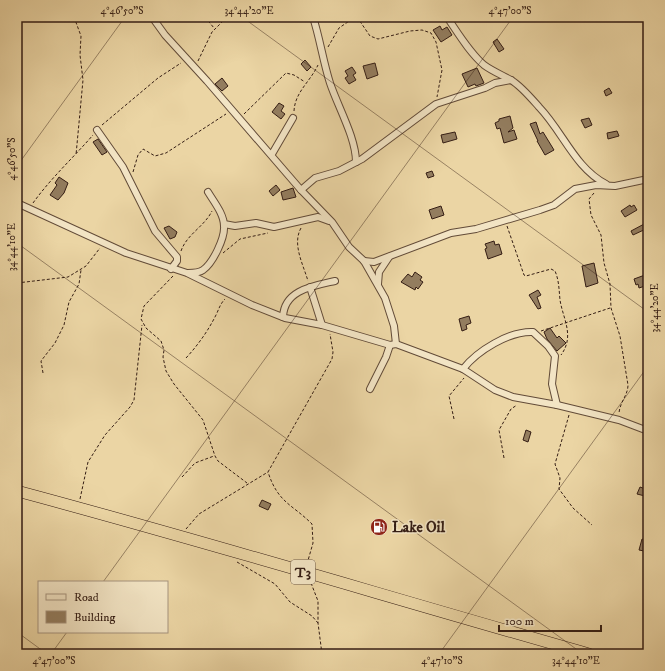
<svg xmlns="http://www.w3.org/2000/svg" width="665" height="671" viewBox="0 0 665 671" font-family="'IM FELL DW Pica',serif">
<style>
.building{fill:#937d5f;stroke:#341d14}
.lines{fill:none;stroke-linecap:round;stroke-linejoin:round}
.street-casing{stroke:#624b38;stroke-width:8}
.highway-casing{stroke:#341d14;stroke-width:12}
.path{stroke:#341d14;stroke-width:1;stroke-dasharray:3 2;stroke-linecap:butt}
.street{stroke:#f2e4c4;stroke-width:6}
.highway{stroke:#ebd5a4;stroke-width:11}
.ticks{fill:none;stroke:#341d14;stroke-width:1;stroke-opacity:0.45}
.labels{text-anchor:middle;stroke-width:3;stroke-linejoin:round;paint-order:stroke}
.shield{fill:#f2e4c4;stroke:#6d5949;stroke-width:1}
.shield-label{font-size:14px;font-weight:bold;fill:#341d14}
.poi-label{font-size:15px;font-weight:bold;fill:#341d14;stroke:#f2e4c4;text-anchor:start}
.neatline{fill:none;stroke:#341d14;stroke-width:1.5}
.ticks-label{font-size:10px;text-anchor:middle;fill:#341d14}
</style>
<rect width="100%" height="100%" fill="#ebd5a4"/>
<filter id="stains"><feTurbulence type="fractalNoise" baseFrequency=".005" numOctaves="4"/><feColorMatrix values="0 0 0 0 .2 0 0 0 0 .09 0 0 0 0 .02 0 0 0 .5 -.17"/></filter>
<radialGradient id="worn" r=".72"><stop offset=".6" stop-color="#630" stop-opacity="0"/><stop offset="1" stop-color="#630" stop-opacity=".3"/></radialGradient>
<g class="building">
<polygon points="440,26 442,30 447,27 452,35 441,42 433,30"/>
<polygon points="497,39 504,49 499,52 493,42"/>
<polygon points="305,60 311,67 307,71 301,64"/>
<polygon points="375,63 378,75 367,79 363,66"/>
<polygon points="352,67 356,73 353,75 356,80 349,84 345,78 348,76 345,71"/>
<polygon points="477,68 484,83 476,86 475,84 468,87 462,74"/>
<polygon points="222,78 228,86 222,91 215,84"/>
<polygon points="609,88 612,93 606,96 604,91"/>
<polygon points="279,103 284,106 281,111 285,114 281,119 272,112"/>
<polygon points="510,116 513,128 508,132 514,130 517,139 504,143 500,128 497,129 495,123 499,121 499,119"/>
<polygon points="589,118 592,125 585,128 581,120"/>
<polygon points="536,122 540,134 543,132 554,150 545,155 537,141 538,141 530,124"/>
<polygon points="617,131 619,136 608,139 607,133"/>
<polygon points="455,132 457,139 443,143 441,135"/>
<polygon points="98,139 107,152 102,155 93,142"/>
<polygon points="432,171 434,176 428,178 426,173"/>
<polygon points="59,177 68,183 64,193 58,200 50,195 57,185 55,183"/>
<polygon points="276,185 280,190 273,196 269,191"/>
<polygon points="293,188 296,197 283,200 281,192"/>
<polygon points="630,205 631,207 634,205 637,210 625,217 621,211"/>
<polygon points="441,206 444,215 432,219 429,210"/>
<polygon points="646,223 648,228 633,235 631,231"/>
<polygon points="169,226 177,232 175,237 170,239 164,228"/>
<polygon points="494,241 495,245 499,244 502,254 488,259 485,249 487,248 485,244"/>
<polygon points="594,263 598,283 586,287 582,266"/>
<polygon points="415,272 422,277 420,280 423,282 418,289 416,287 415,290 401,282 408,274 412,277"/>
<polygon points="645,275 648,285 639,288 638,284 636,285 634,279"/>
<polygon points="538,290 541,295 537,297 541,308 538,309 529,295"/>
<polygon points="469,316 471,323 466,325 467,329 462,331 459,319"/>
<polygon points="550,328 557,338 559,336 566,343 557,351 547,339 544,332"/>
<polygon points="526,430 531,432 528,442 523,440"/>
<polygon points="640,487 648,490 645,496 637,494"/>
<polygon points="262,500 271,504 268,510 259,506"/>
<polygon points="642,539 647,540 644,551 639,550"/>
</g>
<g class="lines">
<defs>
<g id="street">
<polyline points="152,17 165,35 207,81 301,190 332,222 349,247 364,261 385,298 394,326 396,344"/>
<path d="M313,17C320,39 323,61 330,83C338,107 356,138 356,162"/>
<path d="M447,17C458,33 469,52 484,65C492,71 502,75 511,80C521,86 531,98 539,107C563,132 575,168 606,184"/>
<polyline points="97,130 123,167 155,231 177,257 177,261 171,269"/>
<polyline points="272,154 293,118"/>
<polyline points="301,190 315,178 339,171 362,159 436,104 485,88 495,83 511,80"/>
<polyline points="17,203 126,253 187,273 252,305 285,318 322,325 390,345 396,344 463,369 495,390 513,397 557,405 619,420 648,431"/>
<polyline points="224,224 235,226 256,223 274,227 318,217 329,221"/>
<polyline points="364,261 374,262 451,233 476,229 540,210 554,205 575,189 596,185 615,186 648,179"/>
<path d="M188,273C193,273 199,273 203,270C213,263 225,238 224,226C224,214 214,202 208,192"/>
<polyline points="378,284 379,272 389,257"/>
<polyline points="310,287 322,325"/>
<path d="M283,317C284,290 313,286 335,281"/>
<path d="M463,369C477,351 509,331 533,332L548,346L555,356L552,384L557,405"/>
<polyline points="370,389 386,357 390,345"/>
</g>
<path id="highway" d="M17,491C208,542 398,600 589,654"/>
</defs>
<use href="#street" class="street-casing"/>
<use href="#highway" class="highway-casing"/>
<g class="path">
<polyline points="74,17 81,36 80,55 83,80 76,155"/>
<polyline points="205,17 214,28"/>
<polyline points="357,17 370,36 378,39 410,31 422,30 431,33 436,42 442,70 437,97"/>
<polyline points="328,47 339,28 355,17"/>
<polyline points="198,61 212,32 227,17"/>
<path d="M294,111C295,92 310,82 318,65"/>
<polyline points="244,114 286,73 294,75 305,82"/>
<polyline points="17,117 19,123 17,131"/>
<polyline points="102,125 158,78 181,63"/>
<polyline points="133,172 138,155 143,149 155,156 166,153 226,114"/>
<path d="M594,193L589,199L591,215L601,235L604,263L610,284L611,308L620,336L628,385C628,395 620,402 619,413"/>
<path d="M33,203C51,178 73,158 93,135"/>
<path d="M507,226L524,275L526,276L551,269L555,271C559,280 559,290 560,300C563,319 575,336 561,355"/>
<path d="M301,228C292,244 303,264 308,281"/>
<path d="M181,251C187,234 204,227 212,211"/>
<polyline points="223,253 240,239 268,233"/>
<polyline points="173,276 144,306 141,319 146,328 161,341 164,350 163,357 166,371 174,384 203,420 215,456 218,461 247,483"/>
<polyline points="17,283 68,277 86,266 100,248"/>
<polyline points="541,331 610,308"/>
<path d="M186,358C198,345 208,331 216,315C219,309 220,304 225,299"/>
<polyline points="43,373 41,361 55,343 64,325 69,302 79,284 81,270"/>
<polyline points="569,415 555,464 560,478 559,489 573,508 592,525"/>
<polyline points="454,419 449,396 464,378"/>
<polyline points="504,458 499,430 511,409 517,405"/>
<polyline points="182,477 195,463 214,456"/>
<polyline points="80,499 88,462 105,435 130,407 134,400 142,325"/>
<polyline points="186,529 199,514 268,472"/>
<polyline points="237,562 275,584 290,602 312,616 318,623"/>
<path d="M307,564L313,543L312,524C292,504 278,503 268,472L332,359L333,352L330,334"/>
<polyline points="311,583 318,601 318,623 322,654"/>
</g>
<use href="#street" class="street"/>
<use href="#highway" class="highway"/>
</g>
<path class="ticks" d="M242,17L648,312M17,166L125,17M17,243L583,654M103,582L513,17M17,632L47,654M51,654L67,632M439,654L648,366"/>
<defs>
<symbol id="fuel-disc" viewBox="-11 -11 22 22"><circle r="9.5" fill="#8f2418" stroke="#f2e4c4"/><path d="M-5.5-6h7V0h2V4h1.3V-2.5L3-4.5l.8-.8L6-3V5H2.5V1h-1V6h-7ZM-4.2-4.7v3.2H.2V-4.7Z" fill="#fff"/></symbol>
</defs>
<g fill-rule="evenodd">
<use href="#fuel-disc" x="369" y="517" width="20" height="20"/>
</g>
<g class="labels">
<rect class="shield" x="291" y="560" width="24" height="24" rx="3"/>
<g class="shield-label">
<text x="303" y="577">T3</text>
</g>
<g class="poi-label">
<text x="392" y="532">Lake Oil</text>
</g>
</g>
<rect width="665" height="671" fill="none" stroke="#ebd5a4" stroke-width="44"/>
<rect x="38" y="581" width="130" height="52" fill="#f2e4c4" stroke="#a6947e"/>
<rect x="46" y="594" width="20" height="6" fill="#f2e4c4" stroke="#a6947e"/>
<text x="74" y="601" font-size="12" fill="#341d14">Road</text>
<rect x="46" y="611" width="20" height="12" fill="#937d5f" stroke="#a6947e"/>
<text x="74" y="621" font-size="12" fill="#341d14">Building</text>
<path d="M499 625v6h102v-6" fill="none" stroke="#341d14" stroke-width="2"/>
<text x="505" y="625" font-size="12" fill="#341d14" stroke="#f2e4c4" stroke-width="3" paint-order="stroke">100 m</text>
<rect x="22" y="22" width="621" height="627" class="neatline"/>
<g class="ticks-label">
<text x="122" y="14">4°46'50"S</text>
<text x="249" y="14">34°44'20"E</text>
<text x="510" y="14">4°47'00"S</text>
<text transform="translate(11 159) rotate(-90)" y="4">4°46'50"S</text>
<text transform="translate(11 247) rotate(-90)" y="4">34°44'10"E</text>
<text transform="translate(654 308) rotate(-90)" y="4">34°44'20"E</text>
<text x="54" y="664">4°47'00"S</text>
<text x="442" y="664">4°47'10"S</text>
<text x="576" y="664">34°44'10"E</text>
</g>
<rect width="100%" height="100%" filter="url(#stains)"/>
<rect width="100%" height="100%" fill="url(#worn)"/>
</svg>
